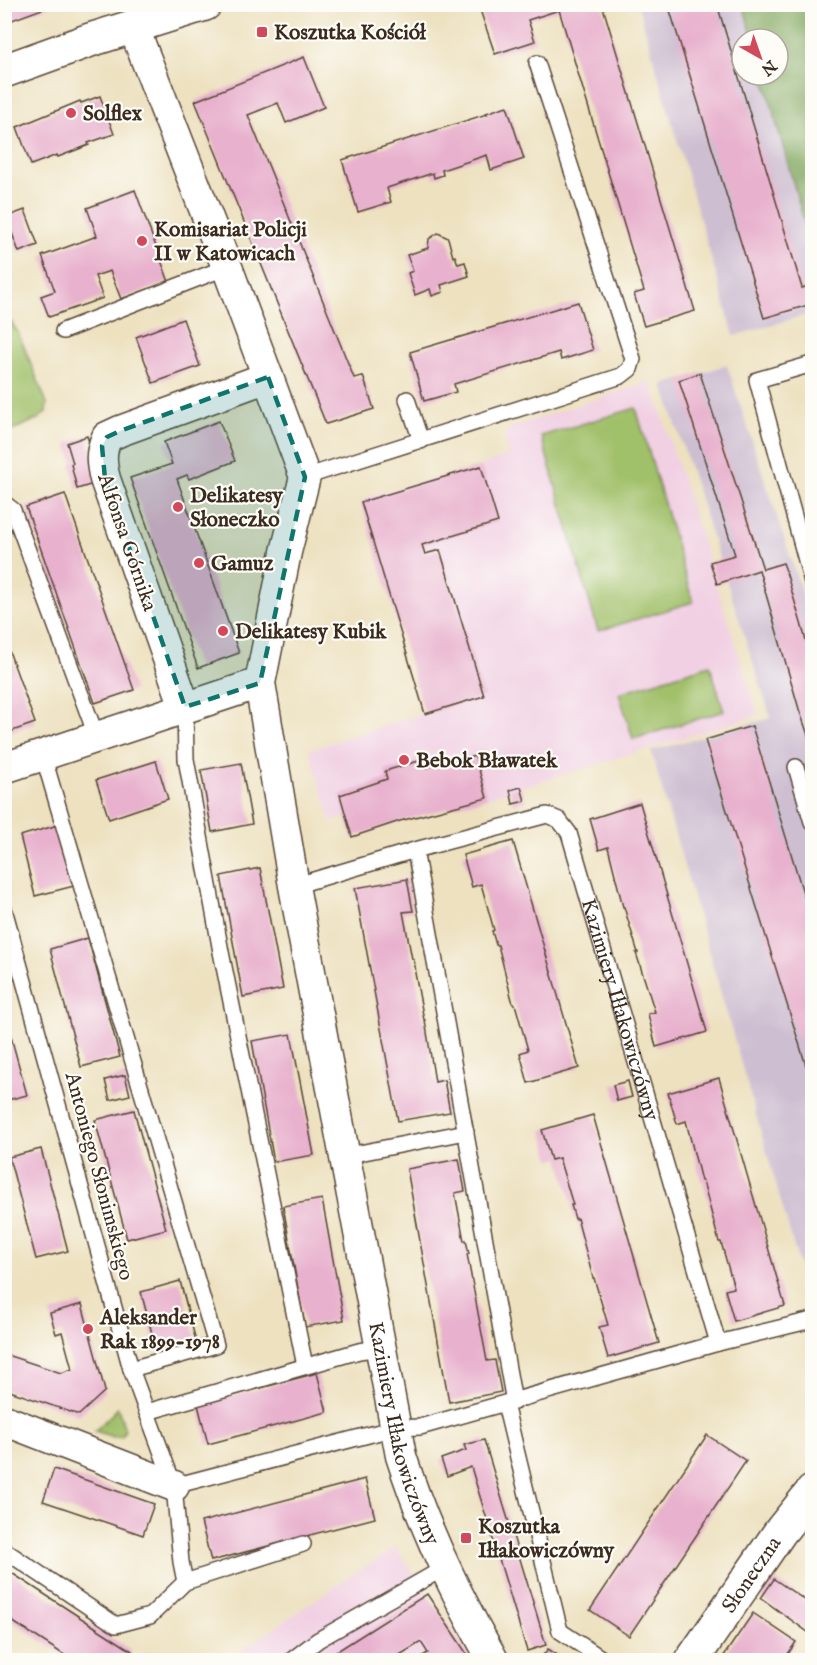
<svg xmlns="http://www.w3.org/2000/svg" width="817" height="1665" viewBox="0 0 817 1665" font-family="'IM FELL English',serif">
<style>
.built{fill:#f1d0e3}
.industrial{fill:#cebed1}
.green{fill:#a0c069;stroke:#6e7544;stroke-width:1.5}
.forest{fill:#80a65d;stroke:#5e683e;stroke-width:1.5}
.building{fill:#e8b1cd}
.lines{fill:none;stroke-linecap:round;stroke-linejoin:round}
.service-casing{stroke:#564536;stroke-width:18}
.minor-casing{stroke:#564536;stroke-width:33}
.tertiary-casing{stroke:#564536;stroke-width:36}
.service{stroke:#fff;stroke-width:15}
.minor{stroke:#fff;stroke-width:30}
.tertiary{stroke:#fff;stroke-width:33}
.marked{fill:#0f766e;fill-opacity:0.2;stroke:#0f766e;stroke-width:4.5;stroke-dasharray:12 8;stroke-linejoin:round}
.poi-dot{fill:#d1495b;stroke:#fdfcf7;stroke-width:2}
.labels{text-anchor:middle;stroke-width:4.5;stroke-linejoin:round;paint-order:stroke}
.poi-label{font-size:21px;font-weight:bold;fill:#3b2a1e;stroke:#fdfcf7;text-anchor:start}
.street-label{font-size:21px;fill:#3b2a1e;stroke:#fdfcf7}
</style>
<rect width="100%" height="100%" fill="#fdfcf7"/>
<filter id="ink" filterUnits="userSpaceOnUse"><feTurbulence type="fractalNoise" baseFrequency=".0167" numOctaves="2"/><feDisplacementMap in="SourceGraphic" scale="12" xChannelSelector="R" yChannelSelector="G"/><feConvolveMatrix kernelMatrix="1 2 1 2 8 2 1 2 1" color-interpolation-filters="sRGB"/></filter>
<filter id="wash" filterUnits="userSpaceOnUse"><feTurbulence type="fractalNoise" baseFrequency=".008" numOctaves="4" result="noise"/><feDisplacementMap in="SourceGraphic" scale="24" xChannelSelector="R" yChannelSelector="G"/><feGaussianBlur stdDeviation="1.35" result="paint"/><feColorMatrix in="noise" values="0 0 0 0 0 0 0 0 0 0 0 0 0 0 0 0 0 1.4 0 .05"/><feComposite in="paint" operator="in"/></filter>
<g filter="url(#wash)">
<rect width="100%" height="100%" fill="#ede1c0"/>
<g class="built">
<polygon points="651,381 758,715 487,798 468,804 467,802 371,830 371,832 352,837 346,817 331,821 309,750 424,713 366,497 481,466 508,455 504,438 510,428"/>
<polygon points="396,1548 472,1660 228,1660 347,1578"/>
</g>
<g class="industrial">
<polygon points="638,5 743,5 753,39 742,39 742,75 763,75 812,250 812,313 734,336"/>
<polygon points="727,365 812,623 812,1309 651,751 771,718 663,385"/>
</g>
<g class="green">
<polygon points="4,322 11,322 18,332 47,403 46,412 38,419 5,433"/>
<polygon points="636,408 693,602 598,631 541,436"/>
<polygon points="710,665 724,711 633,739 619,693"/>
<polygon points="118,1408 125,1430 122,1436 113,1437 95,1431"/>
</g>
<polygon class="forest" points="743,5 812,5 812,250 763,75 778,75 778,39 753,39"/>
<g id="blocks">
<g class="building">
<polygon points="4,4 53,4 53,5 4,23"/>
<polygon points="478,4 602,4 695,311 644,326 634,294 644,291 559,10 528,20 535,41 495,54"/>
<polygon points="668,4 717,4 802,288 812,285 812,304 764,318"/>
<polygon points="304,57 324,107 286,123 278,103 248,115 354,378 363,376 374,409 326,424 195,101"/>
<polygon points="100,96 114,134 88,143 89,145 58,157 57,155 31,165 17,127 80,101 81,103"/>
<polygon points="507,106 524,159 491,170 487,155 442,170 443,175 434,178 433,173 387,188 391,202 358,212 342,160 487,114 486,113"/>
<polygon points="135,190 169,282 121,299 110,271 95,276 103,298 49,317 41,296 55,291 42,256 97,236 87,208"/>
<polygon points="25,210 38,245 19,252 6,217"/>
<polygon points="438,233 448,238 453,257 455,256 458,264 465,262 469,276 441,285 443,292 432,296 430,289 415,295 408,273 413,271 407,255 428,248 429,239"/>
<polygon points="578,302 593,350 561,360 559,352 454,384 456,392 424,401 410,352"/>
<polygon points="183,319 200,366 153,383 136,337"/>
<polygon points="700,373 763,569 783,563 785,568 812,661 812,747 799,709 759,570 717,584 710,562 735,555 679,380"/>
<polygon points="219,421 235,461 189,479 187,475 177,479 239,653 198,668 130,478 172,464 164,442"/>
<polygon points="87,436 94,458 97,483 77,489 71,464 73,463 67,443"/>
<polygon points="481,466 498,522 422,545 425,554 440,550 484,696 425,714 361,502"/>
<polygon points="65,494 134,690 95,703 26,507"/>
<polygon points="4,637 35,723 4,734"/>
<polygon points="752,726 812,922 812,1085 705,740"/>
<polygon points="475,756 487,798 400,821 352,837 340,795 387,779 385,771 422,760 425,768 464,757 464,759"/>
<polygon points="156,761 168,799 109,819 96,780"/>
<polygon points="241,763 252,824 212,832 201,770"/>
<polygon points="521,787 525,801 513,804 510,790"/>
<polygon points="640,803 707,1032 656,1047 648,1014 655,1012 636,953 638,953 624,907 623,907 608,847 599,850 590,819"/>
<polygon points="58,825 74,886 35,896 20,836"/>
<polygon points="513,841 579,1068 528,1083 520,1053 528,1050 515,1004 513,1004 498,945 496,945 492,931 494,930 481,884 472,887 463,855"/>
<polygon points="260,868 283,989 243,997 221,876"/>
<polygon points="407,879 413,911 403,912 412,959 414,959 416,973 415,973 424,1020 425,1020 435,1082 444,1080 450,1112 398,1121 355,888"/>
<polygon points="88,938 120,1057 81,1067 50,949"/>
<polygon points="5,1015 27,1095 4,1101 4,1016"/>
<polygon points="291,1034 314,1155 274,1162 252,1041"/>
<polygon points="125,1075 130,1095 110,1100 105,1080"/>
<polygon points="719,1078 785,1306 734,1321 725,1290 734,1288 721,1242 719,1242 703,1181 701,1181 686,1121 677,1124 668,1093"/>
<polygon points="628,1081 632,1097 617,1101 613,1085"/>
<polygon points="134,1110 166,1229 127,1239 95,1120"/>
<polygon points="593,1115 659,1343 608,1358 599,1327 608,1325 594,1278 593,1278 577,1218 575,1219 571,1205 573,1205 559,1158 551,1160 542,1130"/>
<polygon points="41,1149 68,1251 36,1259 9,1157"/>
<polygon points="459,1159 465,1191 455,1193 464,1241 466,1240 469,1254 467,1254 487,1361 495,1360 501,1392 449,1402 407,1169"/>
<polygon points="322,1199 344,1320 305,1327 283,1206"/>
<polygon points="180,1281 196,1341 157,1352 141,1292"/>
<polygon points="82,1304 105,1391 79,1415 4,1389 4,1354 61,1373 72,1369 62,1332 56,1334 50,1313"/>
<polygon points="317,1373 327,1412 208,1444 198,1405"/>
<polygon points="707,1435 746,1461 629,1636 590,1610"/>
<polygon points="484,1440 546,1645 527,1651 471,1467 447,1476 441,1459 466,1450 464,1445"/>
<polygon points="54,1469 154,1504 143,1535 43,1501"/>
<polygon points="365,1479 375,1518 211,1561 201,1522"/>
<polygon points="4,1568 132,1651 125,1660 72,1660 4,1616"/>
<polygon points="774,1579 812,1605 812,1635 761,1598"/>
<polygon points="427,1594 471,1660 416,1660 428,1653 421,1642 398,1656 401,1660 323,1660"/>
<polygon points="753,1613 796,1642 784,1660 721,1660"/>
<polygon points="548,1649 565,1660 539,1660"/>
</g>
</g>
</g>
<g filter="url(#ink)">
<use href="#blocks" fill-opacity="0" stroke="#564536" stroke-width="1.5"/>
<g class="lines">
<defs>
<g id="service">
<polyline points="63,331 227,267"/>
<polyline points="812,364 757,380 812,582"/>
<polyline points="407,399 421,441"/>
<polyline points="305,477 621,376 630,369 633,359 537,63"/>
<polyline points="4,503 13,510 97,738"/>
<polyline points="185,707 186,759 221,952 305,1366"/>
<polyline points="43,755 216,1345 131,1369"/>
<polyline points="796,767 812,822"/>
<polyline points="415,850 514,1402"/>
<path id="s1" d="M294,886L415,850L547,815L559,820L569,833L718,1343"/>
<polyline points="4,909 131,1369 174,1486 181,1562 185,1582"/>
<polyline points="344,1156 466,1132"/>
<polyline points="505,1404 560,1631 604,1660"/>
<polyline points="147,1412 359,1351 380,1348"/>
<polyline points="174,1486 395,1428 420,1427 718,1343 812,1320"/>
<polyline points="4,1550 116,1625 150,1616 185,1582 303,1544"/>
<polyline points="292,1660 318,1640 444,1568"/>
</g>
<g id="minor">
<path id="s2" d="M133,26L227,267L305,477L286,552L260,683L294,886L401,1456C424,1528 456,1595 493,1660"/>
<path d="M185,707L105,479C101,463 100,452 107,437L120,431L268,377"/>
<polyline points="4,768 260,683"/>
<polyline points="4,1420 174,1486"/>
</g>
<g id="tertiary">
<polyline points="4,71 90,40 205,4"/>
<path id="s3" d="M692,1660L780,1532L812,1492"/>
</g>
</defs>
<use href="#service" class="service-casing"/>
<use href="#minor" class="minor-casing"/>
<use href="#tertiary" class="tertiary-casing"/>
<use href="#service" class="service"/>
<use href="#minor" class="minor"/>
<use href="#tertiary" class="tertiary"/>
</g>
</g>
<path class="marked" d="M268,377L305,477L260,683L185,707L105,479L102,446L107,437L120,431Z"/>
<g class="poi-dot">
<rect x="256" y="26" width="12" height="12" rx="3"/>
<circle cx="71" cy="113" r="6"/>
<circle cx="142" cy="241" r="6"/>
<circle cx="178" cy="507" r="6"/>
<circle cx="199" cy="563" r="6"/>
<circle cx="223" cy="631" r="6"/>
<circle cx="404" cy="760" r="6"/>
<circle cx="88" cy="1329" r="6"/>
<rect x="460" y="1532" width="12" height="12" rx="3"/>
</g>
<g class="labels">
<g class="poi-label">
<text x="274" y="39">Koszutka Kościół</text>
<text x="83" y="120">Solflex</text>
<text x="154" y="236">Komisariat Policji<tspan x="154" dy="24">II w Katowicach</tspan></text>
<text x="190" y="502">Delikatesy<tspan x="190" dy="24">Słoneczko</tspan></text>
<text x="211" y="570">Gamuz</text>
<text x="235" y="638">Delikatesy Kubik</text>
<text x="416" y="767">Bebok Bławatek</text>
<text x="100" y="1324">Aleksander<tspan x="100" dy="24">Rak 1899-1978</tspan></text>
<text x="478" y="1533">Koszutka<tspan x="478" dy="24">Iłłakowiczówny</tspan></text>
</g>
<g class="street-label">
<text transform="translate(128 542) rotate(71)" y="7">Alfonsa Górnika</text>
<text dy="7" stroke="none"><textPath href="#s1" startOffset="476">Kazimiery Iłłakowiczówny</textPath></text>
<text transform="translate(100 1176) rotate(75)" y="7">Antoniego Słonimskiego</text>
<text dy="7" stroke="none"><textPath href="#s2" startOffset="1458">Kazimiery Iłłakowiczówny</textPath></text>
<text dy="7" stroke="none"><textPath href="#s3" startOffset="104">Słoneczna</textPath></text>
</g>
</g>
<rect width="817" height="1665" fill="none" stroke="#fdfcf7" stroke-width="24"/>
<g transform="translate(760 57) rotate(140)"><circle r="28" fill="#fdfcf7" stroke="#afa8a0" stroke-width="1.5"/>
<path d="M0-4.5L10 22L0 15L-10 22Z" fill="#d1495b"/>
<text y="-9" font-size="16" font-weight="bold" text-anchor="middle" fill="#3b2a1e">N</text>
</g>
</svg>
